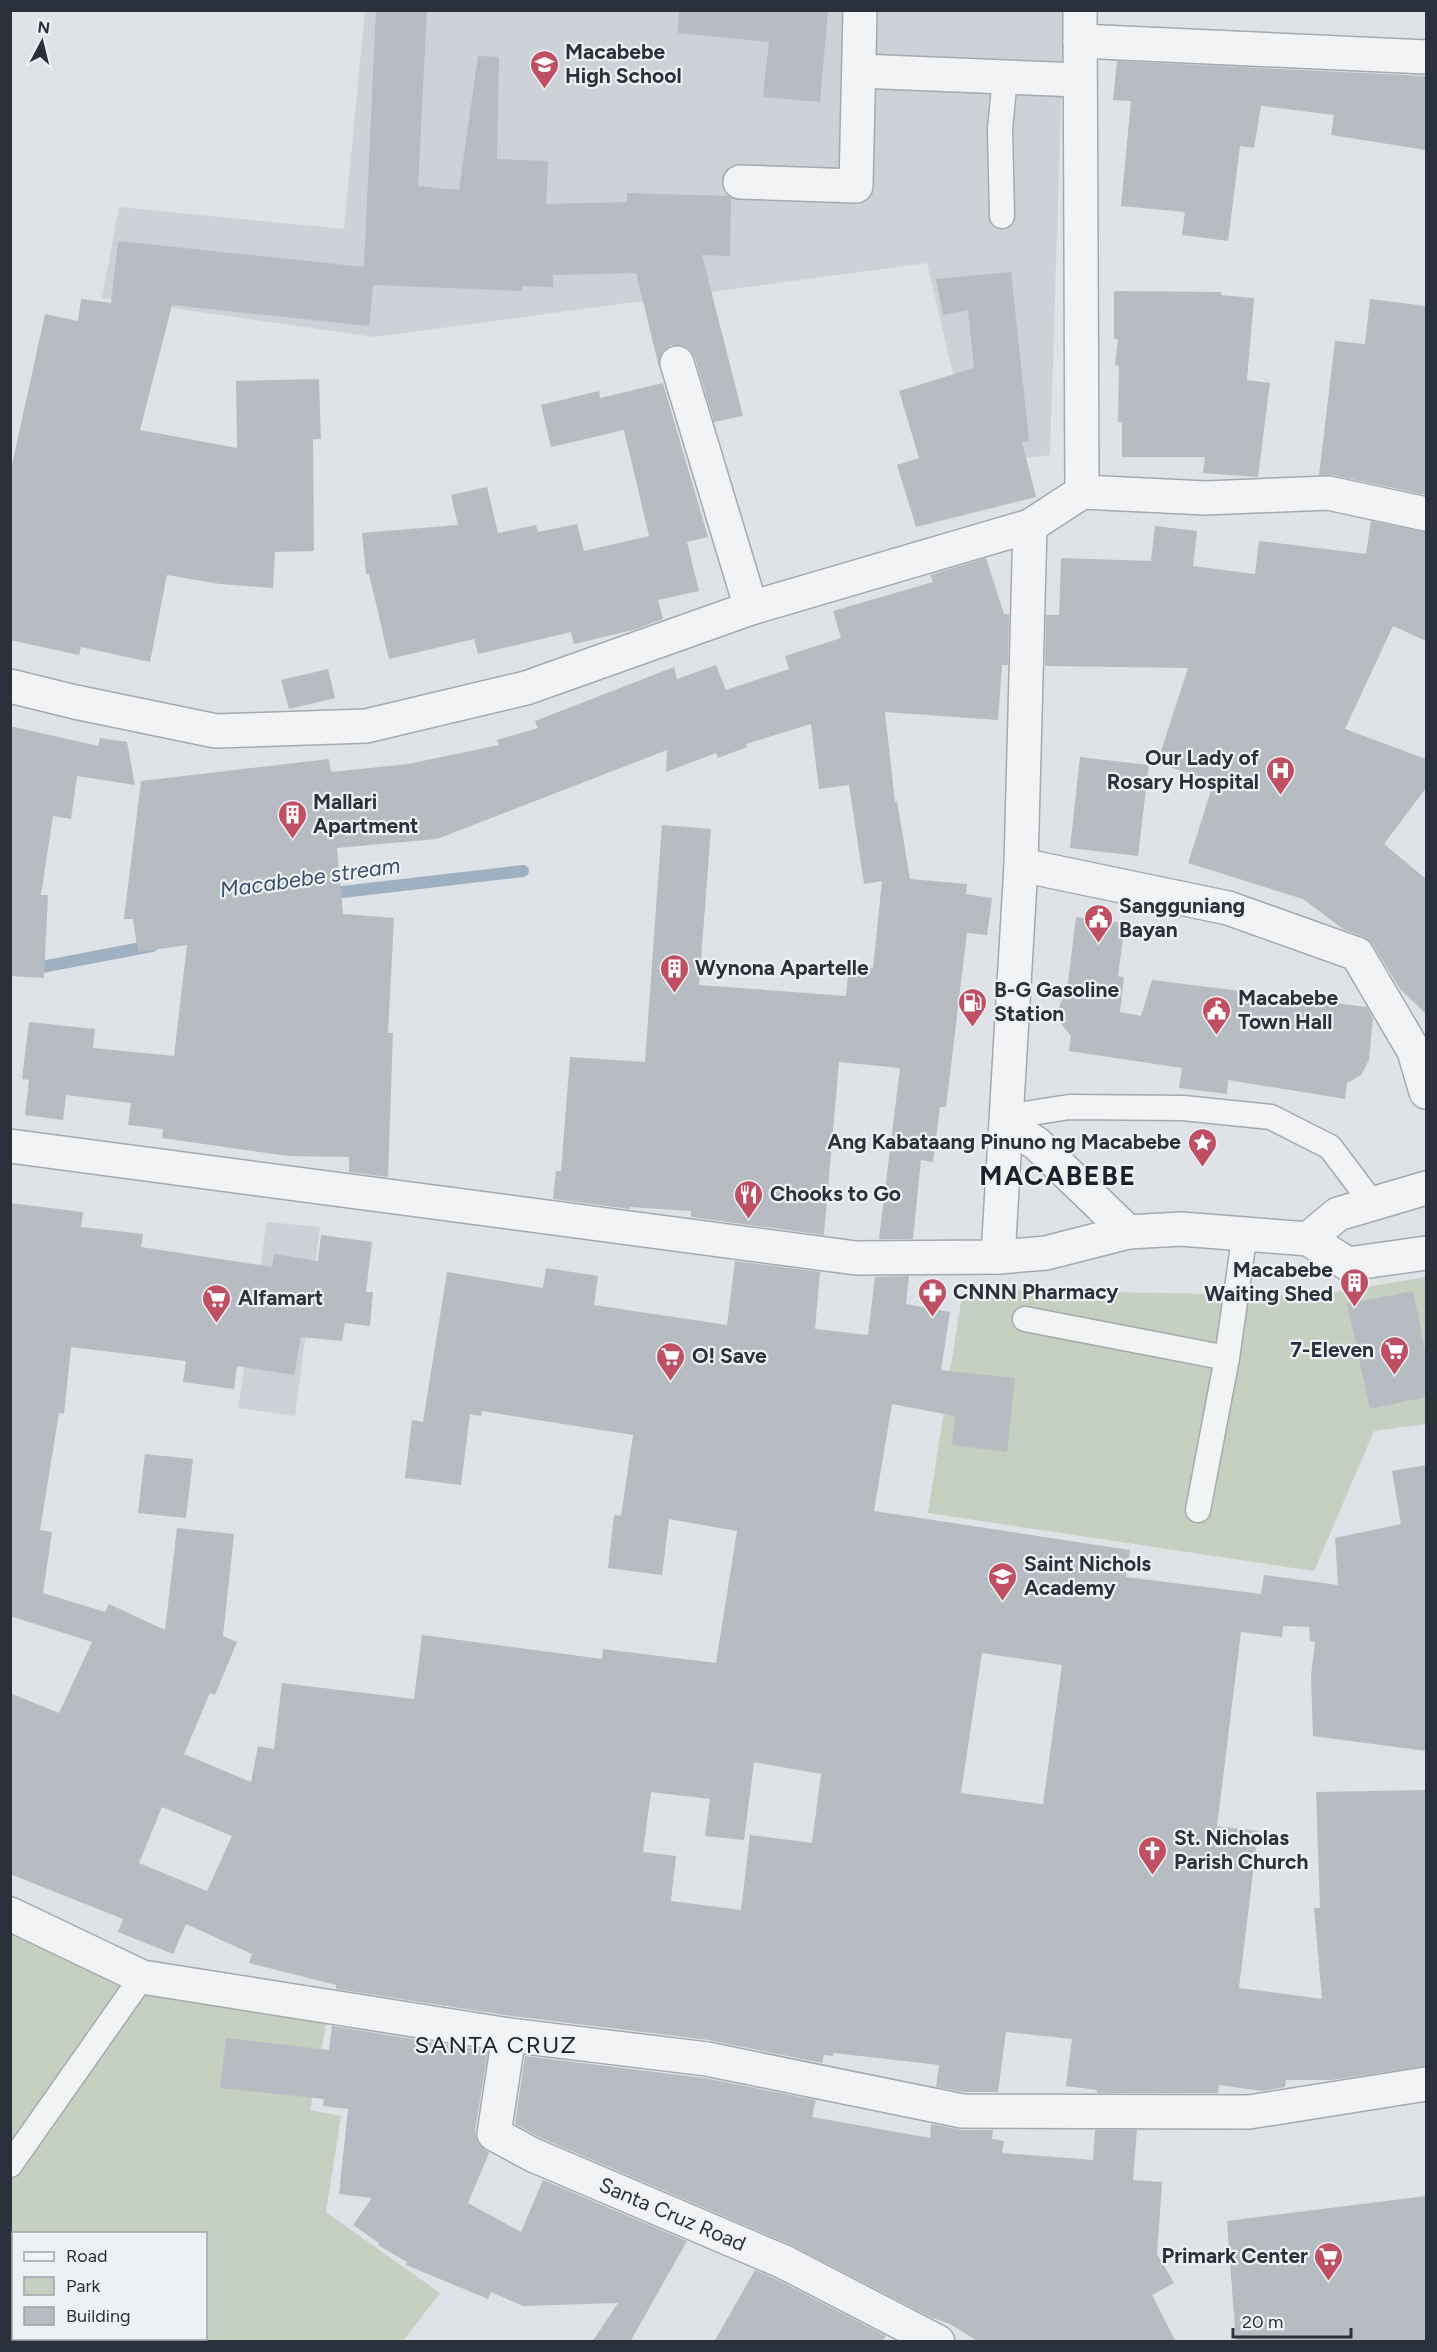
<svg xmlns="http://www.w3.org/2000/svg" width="1437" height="2352" viewBox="0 0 1437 2352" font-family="Figtree,sans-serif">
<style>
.built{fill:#cdd1d8}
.green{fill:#c5d0c1;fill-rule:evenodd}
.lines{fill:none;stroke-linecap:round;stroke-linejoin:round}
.stream{stroke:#9eb1c3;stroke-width:12}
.building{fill:#b7bcc3;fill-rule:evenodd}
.service-casing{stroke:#a5a9b0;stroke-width:27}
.minor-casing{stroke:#a5a9b0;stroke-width:36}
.tertiary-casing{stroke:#a5a9b0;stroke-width:36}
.service{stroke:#f1f3f5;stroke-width:24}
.minor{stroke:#f1f3f5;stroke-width:33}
.tertiary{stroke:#f1f3f5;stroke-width:33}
.labels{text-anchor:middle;stroke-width:4.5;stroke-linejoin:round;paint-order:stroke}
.poi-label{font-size:21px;font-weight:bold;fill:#2a313c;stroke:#eef1f4;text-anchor:start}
.street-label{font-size:21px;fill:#2a313c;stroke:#eef1f4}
.water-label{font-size:22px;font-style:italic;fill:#38506c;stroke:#eef1f4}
.quarter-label{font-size:24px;letter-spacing:1.5px;fill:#1c222d;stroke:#eef1f4}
.district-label{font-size:27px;font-weight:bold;letter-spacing:1.5px;fill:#1c222d;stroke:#eef1f4}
</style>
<rect width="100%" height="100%" fill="#dfe2e7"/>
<g class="built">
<polygon points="365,11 1064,11 1050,455 974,464 927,263 374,337 102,298 119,207 344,229"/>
<polygon points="267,1222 320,1227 295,1416 238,1408"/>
</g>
<g class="green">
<polygon points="1426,1277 1426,1424 1374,1431 1314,1571 928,1513 963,1289 1312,1296"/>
<path d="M11,1934L138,1994L327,2019L310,2110L341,2116L326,2212L440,2293L403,2341L11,2342ZM14,2234H206V2338H14Z"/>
</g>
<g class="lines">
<g class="stream">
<polyline points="325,894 523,871"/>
<polyline points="31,969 152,946"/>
</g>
</g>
<g class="building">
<polygon points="376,10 427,10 418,186 459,190 478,56 499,57 497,159 548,161 546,204 627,202 627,193 728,196 731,198 730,256 702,255 743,416 714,422 695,358 689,349 681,345 671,345 663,351 659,367 636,273 553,275 553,287 522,286 522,291 373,285 369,326 172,305 140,430 237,448 236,381 319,379 321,439 313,439 314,551 275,552 273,588 220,584 167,575 150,662 81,647 79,655 10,640 10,474 45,314 78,321 81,299 111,303 118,241 364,267"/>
<polygon points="679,10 828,10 820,102 763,97 769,42 678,33"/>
<polygon points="1117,61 1426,76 1426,150 1331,135 1334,115 1261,106 1254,148 1240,146 1228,241 1182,235 1185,212 1121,206 1131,101 1113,100"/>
<polygon points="1011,272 1029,441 1022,442 1036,497 916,527 897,465 919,458 899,391 974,368 968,310 943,315 936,279"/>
<polygon points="1114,291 1221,292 1221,295 1254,298 1247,380 1270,383 1258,477 1203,473 1205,457 1122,457 1122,422 1118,422 1119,366 1115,365 1118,339 1114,339"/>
<polygon points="1370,299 1426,306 1426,495 1332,475 1319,475 1335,341 1365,344"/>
<polygon points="660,373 708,537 687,542 699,591 658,600 663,619 633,630 574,644 571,632 478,654 474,639 389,659 369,574 366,574 362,533 458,525 451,495 487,487 498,533 536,525 538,532 577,524 584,551 649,536 624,430 551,447 541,405 599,391 600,398 663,383"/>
<polygon points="1371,521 1426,532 1426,641 1393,626 1345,729 1426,759 1426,788 1384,844 1426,879 1426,1014 1400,989 1373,945 1364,937 1343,929 1303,899 1188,863 1214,781 1157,763 1188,668 1045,666 1046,615 1059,615 1061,558 1151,561 1155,526 1197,531 1193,566 1255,574 1259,541 1366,554"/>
<polygon points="986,558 1004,614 1009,614 1008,665 1002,665 998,720 885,712 895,802 897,801 910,879 967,884 966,894 992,898 987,935 967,933 946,1107 940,1107 933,1162 921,1160 913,1239 879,1239 900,1068 839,1062 824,1235 691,1217 691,1211 630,1207 630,1209 553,1199 556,1171 561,1171 570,1057 645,1062 662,825 711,829 699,985 846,996 849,965 873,968 882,881 864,884 849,785 819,789 811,724 746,744 747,747 718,758 716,753 666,772 667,750 437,839 337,848 343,914 394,918 388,1033 393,1033 388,1177 349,1172 349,1157 288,1156 162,1138 163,1129 128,1125 131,1103 66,1095 63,1120 25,1115 29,1080 22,1079 29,1022 95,1029 93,1048 174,1056 187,945 138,952 133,919 124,919 141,781 329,759 331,772 408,764 499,745 497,740 538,728 535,721 674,667 677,679 716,665 726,690 789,669 785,656 841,638 833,611 933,582 930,575"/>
<polygon points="328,669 335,698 289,709 281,680"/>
<polygon points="10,726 98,746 100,738 127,742 135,785 77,776 71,819 53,816 41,895 48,895 44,978 10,976"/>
<polygon points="1080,757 1149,765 1138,856 1070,848"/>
<polygon points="1076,917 1125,923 1118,976 1124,977 1120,1012 1141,1016 1152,980 1367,1007 1373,1018 1369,1060 1361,1075 1347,1083 1345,1099 1228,1080 1227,1094 1179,1088 1182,1068 1069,1051 1071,1036 1062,1025 1059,1007 1067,990"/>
<path d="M10,1203L83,1212L81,1227L143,1234L141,1247L272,1267L274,1254L318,1261L321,1235L372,1242L366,1292H373L370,1326L345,1323L342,1341L301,1337L294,1375L237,1366L234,1389L183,1382L186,1361L71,1347L64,1414L59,1413L40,1530L52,1532L43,1593L105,1612L109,1604L165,1630L177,1528L234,1534L223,1636L237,1642L215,1695L210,1693L184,1754L251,1782L258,1746L274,1749L282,1683L414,1699L422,1635L602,1659L603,1649L716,1663L737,1531L669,1519L662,1575L608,1568L614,1515L621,1516L633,1435L482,1411L481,1416L470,1414L461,1485L405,1478L412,1420L423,1422L447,1272L543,1288L546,1268L598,1276L594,1305L727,1325L735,1261L820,1272L815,1329L868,1335L875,1277L909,1276L906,1304L950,1312L941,1370L1015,1378L1007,1452L952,1445L955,1416L892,1404L874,1511L1130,1550L1126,1577L1261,1594L1264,1575L1338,1585L1335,1538L1401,1524L1392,1471L1426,1465V1751L1313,1736L1311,1676L1315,1642L1310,1641L1309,1627L1283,1626L1282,1637L1241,1632L1217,1826L1258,1831L1239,1988L1322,1999L1314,1908H1320L1316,1792L1426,1790V2066L1332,2080H1286L1285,2087L1262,2091L1219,2085L1218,2093H1097V2090L1066,2086L1072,2039L1006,2032L998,2092H964L936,2087L939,2065L834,2053L833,2056L824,2055L822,2063L709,2040L512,2016L336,1989V1985L249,1963L252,1954L186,1924L173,1954L118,1932L123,1919L10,1874V1693L59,1713L92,1642L10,1616ZM982,1653L1062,1665L1043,1804L961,1793ZM754,1762L821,1774L812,1843L750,1835L741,1910L671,1901L676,1856L643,1852L651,1792L710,1799L705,1836L744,1840ZM162,1807L232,1836L207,1891L139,1863Z"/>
<polygon points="1413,1291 1426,1355 1426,1397 1370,1409 1347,1304"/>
<polygon points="145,1454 193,1459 186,1518 138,1513"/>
<polygon points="332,2026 488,2051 475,2131 478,2143 489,2153 468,2203 521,2232 543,2180 687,2241 630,2342 592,2342 618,2303 523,2306 491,2292 488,2299 406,2265 407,2262 378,2245 379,2243 353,2225 372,2198 339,2194 348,2109 323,2106 324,2099 220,2088 226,2038 329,2050"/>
<polygon points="525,2056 704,2078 816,2100 812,2117 930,2138 931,2124 962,2130 993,2130 992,2139 1004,2141 1002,2153 1093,2160 1095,2130 1137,2130 1133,2180 1162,2182 1157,2254 1174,2283 1152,2295 1176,2342 979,2342 950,2324 930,2317 791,2245 541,2138 515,2124"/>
<polygon points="1426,2196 1426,2342 1236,2342 1227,2221"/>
<polygon points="755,2270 776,2279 886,2336 882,2342 714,2342"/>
</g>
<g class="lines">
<defs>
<g id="service">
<polyline points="1002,216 1000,129 1005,77"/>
<polyline points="1006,1117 1069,1107 1183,1108 1271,1117 1330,1147 1373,1204"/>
<polyline points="1025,1319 1227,1358 1245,1232"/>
<polyline points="1198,1510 1227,1358"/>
<polyline points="10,2165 142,1977"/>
</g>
<g id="minor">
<polyline points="1080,41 1426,57"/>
<polyline points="859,71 1079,80"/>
<polyline points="740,182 856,186 860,10"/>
<polyline points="677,363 751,608"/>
<polyline points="1082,492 1206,498 1328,493 1426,514"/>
<polyline points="10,686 75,702 216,731 366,726 526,688 751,608 1030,526"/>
<polyline points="1021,865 1228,908 1357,954 1414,1051 1426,1092"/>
<polyline points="1006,1123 1037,1144 1128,1232"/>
<polyline points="998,1257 1021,865 1030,526 1082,492 1080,10"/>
<polyline points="10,1914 142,1977 509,2035 707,2059 962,2111 1249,2112 1426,2084"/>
<path id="s1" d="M509,2035L494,2134L533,2155L784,2262L938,2342"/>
</g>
<g id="tertiary">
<polyline points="10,1146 856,1258 998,1257 1046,1253 1128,1232 1181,1229 1308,1239 1348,1264 1426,1253"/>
<polyline points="1308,1239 1338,1214 1426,1188"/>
</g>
</defs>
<use href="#service" class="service-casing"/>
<use href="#minor" class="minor-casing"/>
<use href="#tertiary" class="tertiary-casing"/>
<use href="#service" class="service"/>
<use href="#minor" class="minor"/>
<use href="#tertiary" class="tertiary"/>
</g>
<defs>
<symbol id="school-pin" viewBox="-11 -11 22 30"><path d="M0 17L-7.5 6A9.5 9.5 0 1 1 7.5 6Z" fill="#bf5063" stroke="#eef1f4"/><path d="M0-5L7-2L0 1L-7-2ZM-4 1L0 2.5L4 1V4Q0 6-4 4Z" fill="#fff"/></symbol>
<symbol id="hospital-pin" viewBox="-11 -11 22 30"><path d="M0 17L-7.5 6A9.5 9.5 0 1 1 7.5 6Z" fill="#bf5063" stroke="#eef1f4"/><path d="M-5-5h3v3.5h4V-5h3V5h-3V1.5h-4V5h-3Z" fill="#fff"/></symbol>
<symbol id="building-pin" viewBox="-11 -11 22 30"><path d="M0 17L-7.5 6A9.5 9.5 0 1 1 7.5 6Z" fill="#bf5063" stroke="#eef1f4"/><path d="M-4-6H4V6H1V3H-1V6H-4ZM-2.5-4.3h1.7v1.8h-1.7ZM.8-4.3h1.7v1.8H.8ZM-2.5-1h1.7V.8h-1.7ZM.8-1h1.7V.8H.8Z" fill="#fff"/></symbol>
<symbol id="civic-pin" viewBox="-11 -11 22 30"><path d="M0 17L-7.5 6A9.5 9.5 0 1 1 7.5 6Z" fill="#bf5063" stroke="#eef1f4"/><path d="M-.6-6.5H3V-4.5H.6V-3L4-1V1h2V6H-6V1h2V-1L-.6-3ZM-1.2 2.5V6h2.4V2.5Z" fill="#fff"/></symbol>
<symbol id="fuel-pin" viewBox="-11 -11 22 30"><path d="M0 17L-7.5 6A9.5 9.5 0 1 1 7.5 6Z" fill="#bf5063" stroke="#eef1f4"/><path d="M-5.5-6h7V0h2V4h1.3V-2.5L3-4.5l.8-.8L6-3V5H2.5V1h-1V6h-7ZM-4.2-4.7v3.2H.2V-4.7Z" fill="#fff"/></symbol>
<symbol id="sight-pin" viewBox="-11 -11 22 30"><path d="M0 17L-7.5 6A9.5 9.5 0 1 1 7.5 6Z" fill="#bf5063" stroke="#eef1f4"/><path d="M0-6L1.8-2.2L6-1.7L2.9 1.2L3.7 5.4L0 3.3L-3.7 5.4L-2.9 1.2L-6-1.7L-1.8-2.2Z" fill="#fff"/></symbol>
<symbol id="restaurant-pin" viewBox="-11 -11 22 30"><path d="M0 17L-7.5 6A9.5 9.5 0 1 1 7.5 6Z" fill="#bf5063" stroke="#eef1f4"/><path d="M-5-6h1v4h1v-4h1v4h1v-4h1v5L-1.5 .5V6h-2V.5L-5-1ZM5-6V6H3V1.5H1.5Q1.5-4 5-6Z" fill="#fff"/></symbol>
<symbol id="pharmacy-pin" viewBox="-11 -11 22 30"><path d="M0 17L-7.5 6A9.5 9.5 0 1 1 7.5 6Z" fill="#bf5063" stroke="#eef1f4"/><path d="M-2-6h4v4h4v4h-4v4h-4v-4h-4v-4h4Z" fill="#fff"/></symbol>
<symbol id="supermarket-pin" viewBox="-11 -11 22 30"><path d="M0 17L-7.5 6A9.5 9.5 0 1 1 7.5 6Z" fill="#bf5063" stroke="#eef1f4"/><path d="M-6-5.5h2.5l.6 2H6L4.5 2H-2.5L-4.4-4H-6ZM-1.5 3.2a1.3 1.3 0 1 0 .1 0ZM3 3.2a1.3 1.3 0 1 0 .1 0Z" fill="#fff"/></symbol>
<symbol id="university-pin" viewBox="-11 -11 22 30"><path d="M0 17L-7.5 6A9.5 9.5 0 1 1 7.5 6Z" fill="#bf5063" stroke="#eef1f4"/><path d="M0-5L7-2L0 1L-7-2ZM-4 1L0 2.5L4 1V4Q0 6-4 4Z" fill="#fff"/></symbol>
<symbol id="church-pin" viewBox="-11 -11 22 30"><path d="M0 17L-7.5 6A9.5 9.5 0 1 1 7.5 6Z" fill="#bf5063" stroke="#eef1f4"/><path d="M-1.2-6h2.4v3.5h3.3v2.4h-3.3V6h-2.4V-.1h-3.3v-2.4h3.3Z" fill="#fff"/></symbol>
</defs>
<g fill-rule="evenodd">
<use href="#school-pin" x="528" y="48" width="33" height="45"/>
<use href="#hospital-pin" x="1264" y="754" width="33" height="45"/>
<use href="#building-pin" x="276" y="798" width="33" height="45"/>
<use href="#civic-pin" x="1082" y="902" width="33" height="45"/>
<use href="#building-pin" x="658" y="952" width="33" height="45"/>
<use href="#fuel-pin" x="956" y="986" width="33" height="45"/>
<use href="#civic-pin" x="1200" y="994" width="33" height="45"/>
<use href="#sight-pin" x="1186" y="1126" width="33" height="45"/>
<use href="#restaurant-pin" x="732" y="1178" width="33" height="45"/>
<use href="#building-pin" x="1338" y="1266" width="33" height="45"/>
<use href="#pharmacy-pin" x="916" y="1276" width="33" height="45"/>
<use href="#supermarket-pin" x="200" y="1282" width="33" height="45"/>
<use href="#supermarket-pin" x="1378" y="1334" width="33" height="45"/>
<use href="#supermarket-pin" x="654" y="1340" width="33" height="45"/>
<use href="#university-pin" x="986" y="1560" width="33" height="45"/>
<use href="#church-pin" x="1136" y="1834" width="33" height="45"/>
<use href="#supermarket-pin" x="1312" y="2240" width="33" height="45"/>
</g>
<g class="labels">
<g class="poi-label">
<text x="565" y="59">Macabebe<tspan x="565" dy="24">High School</tspan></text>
<text x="1259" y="765" text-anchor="end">Our Lady of<tspan x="1259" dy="24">Rosary Hospital</tspan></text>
<text x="313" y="809">Mallari<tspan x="313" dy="24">Apartment</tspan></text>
<text x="1119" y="913">Sangguniang<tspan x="1119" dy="24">Bayan</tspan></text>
<text x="695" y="975">Wynona Apartelle</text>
<text x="994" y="997">B-G Gasoline<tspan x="994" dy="24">Station</tspan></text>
<text x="1238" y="1005">Macabebe<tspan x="1238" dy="24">Town Hall</tspan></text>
<text x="1181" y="1149" text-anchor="end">Ang Kabataang Pinuno ng Macabebe</text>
<text x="770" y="1201">Chooks to Go</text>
<text x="1333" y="1277" text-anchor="end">Macabebe<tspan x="1333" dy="24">Waiting Shed</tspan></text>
<text x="953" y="1299">CNNN Pharmacy</text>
<text x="238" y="1305">Alfamart</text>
<text x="1374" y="1357" text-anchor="end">7-Eleven</text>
<text x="692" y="1363">O! Save</text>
<text x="1024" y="1571">Saint Nichols<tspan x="1024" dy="24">Academy</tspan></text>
<text x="1174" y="1845">St. Nicholas<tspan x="1174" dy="24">Parish Church</tspan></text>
<text x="1308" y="2263" text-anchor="end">Primark Center</text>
</g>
<g class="street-label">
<text dy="7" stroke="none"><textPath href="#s1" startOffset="296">Santa Cruz Road</textPath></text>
</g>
<g class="water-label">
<text transform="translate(310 877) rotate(-8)" y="8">Macabebe stream</text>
</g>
<g class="quarter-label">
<text x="496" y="2053">SANTA CRUZ</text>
</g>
<g class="district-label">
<text x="1058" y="1185">MACABEBE</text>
</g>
</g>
<rect width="1437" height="2352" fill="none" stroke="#2a313c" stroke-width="24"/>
<rect x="12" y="2232" width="195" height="108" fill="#eef1f4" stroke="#a0a4aa" stroke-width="1.5"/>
<rect x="24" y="2252" width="30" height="9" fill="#f1f3f5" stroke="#a0a4aa" stroke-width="1.5"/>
<text x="66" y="2262" font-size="18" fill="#2a313c">Road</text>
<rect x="24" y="2277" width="30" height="18" fill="#c5d0c1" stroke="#a0a4aa" stroke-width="1.5"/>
<text x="66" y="2292" font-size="18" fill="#2a313c">Park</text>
<rect x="24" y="2307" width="30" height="18" fill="#b7bcc3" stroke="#a0a4aa" stroke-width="1.5"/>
<text x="66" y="2322" font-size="18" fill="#2a313c">Building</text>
<g transform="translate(42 42) rotate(7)" stroke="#eef1f4" stroke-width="4.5" paint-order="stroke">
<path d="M0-4.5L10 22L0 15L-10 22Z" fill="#2a313c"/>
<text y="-9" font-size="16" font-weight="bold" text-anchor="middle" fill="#2a313c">N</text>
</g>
<path d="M1233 2328v9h118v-9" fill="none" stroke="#2a313c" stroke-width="3"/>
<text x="1242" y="2328" font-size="18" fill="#2a313c" stroke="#eef1f4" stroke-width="4.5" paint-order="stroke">20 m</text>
</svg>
